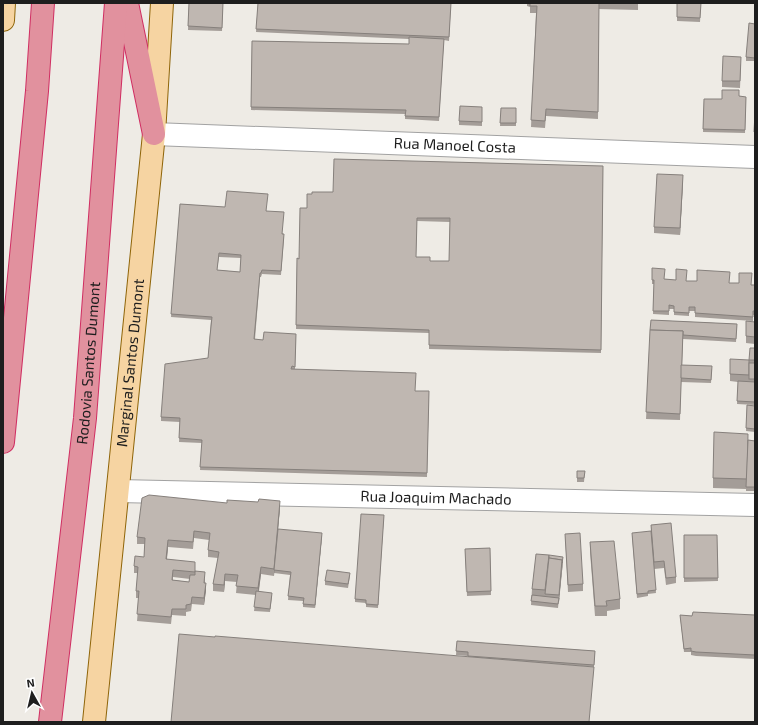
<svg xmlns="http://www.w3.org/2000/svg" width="758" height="725" viewBox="0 0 758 725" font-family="'Exo 2',sans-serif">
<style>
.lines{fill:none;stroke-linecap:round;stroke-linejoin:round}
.minor-casing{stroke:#a2a2a2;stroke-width:24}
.major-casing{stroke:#8f6509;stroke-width:24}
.highway-casing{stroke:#d02e62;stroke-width:24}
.minor{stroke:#fff;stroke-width:22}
.major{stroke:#f6d4a2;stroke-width:22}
.highway{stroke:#e1919e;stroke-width:22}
.wall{fill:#a49d98;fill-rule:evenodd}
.shaded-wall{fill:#86807c}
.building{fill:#bfb7b1;stroke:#86807c;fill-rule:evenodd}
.labels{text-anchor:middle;stroke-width:3;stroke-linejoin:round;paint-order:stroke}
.street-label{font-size:15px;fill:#1e1e1e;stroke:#fff}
</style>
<rect width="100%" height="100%" fill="#eeebe5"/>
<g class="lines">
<defs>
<g id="minor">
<path id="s1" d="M154,134L755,157"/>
<path id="s2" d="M118,491L755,505"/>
</g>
<g id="major">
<polyline points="3,20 4,3"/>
<path id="s3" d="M94,722L154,134L162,3"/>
</g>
<g id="highway">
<polyline points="127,3 154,134"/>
<polyline points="3,442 37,91 43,3"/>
<path id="s4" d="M50,722L85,418L116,3"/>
</g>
</defs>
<use href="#minor" class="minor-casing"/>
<use href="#major" class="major-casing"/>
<use href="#highway" class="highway-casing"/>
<use href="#minor" class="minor"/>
<use href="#major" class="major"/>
<use href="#highway" class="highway"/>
</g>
<g class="wall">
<polygon points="189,3 223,3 222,31 188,30"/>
<polygon points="258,3 451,3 449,41 444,40 439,121 405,119 405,114 251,110 252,41 409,44 409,39 256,32"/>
<polygon points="527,3 638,3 638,10 599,9 598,119 546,116 545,128 531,127 536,13 530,13 530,7 527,6"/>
<polygon points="677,3 701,3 700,22 677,21"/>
<polygon points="755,24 755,61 746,61 746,57"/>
<polygon points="741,64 740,88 722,87 722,81"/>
<polygon points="739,96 746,97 745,133 703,132 704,99 722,99"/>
<polygon points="482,107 482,126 459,125 459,121"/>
<polygon points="501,108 516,108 516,126 500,126"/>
<path d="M603,166L601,353L429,349V333L296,329L297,258L299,259L307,208L333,192ZM417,221L450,222L449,261H430L416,257Z"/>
<polygon points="683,182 680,235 654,233 654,227"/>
<path d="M180,204L267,211L283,234L284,238L281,275L262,274L261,277H260L255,339L263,340L296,334L295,369L415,391H429L427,477L200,470L202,443L179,442L180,422L161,421V417L208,358L211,320L171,317ZM219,257L241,258L240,272L217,270Z"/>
<polygon points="652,268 664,279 686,281 729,283 755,285 755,315 753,315 753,321 695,317 695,311 689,311 689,316 674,315 674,309 669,309 669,315 653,314 654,284 652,284"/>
<polygon points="651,320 737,324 736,342 683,339 682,365 712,369 711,383 681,382 680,420 646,419"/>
<polygon points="746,321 755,322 755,344 746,343"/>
<polygon points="755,348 755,405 737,404 738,382 730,381 730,374 749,360"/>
<polygon points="747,405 755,406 755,432 746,431"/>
<polygon points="748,440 755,441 755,491 746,491 746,489 713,488 713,478"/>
<polygon points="577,471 585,471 584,482 577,482"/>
<path d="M280,508L276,546L322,536L315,608L303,607V601L288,600L290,575L274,573V572V576L261,574L259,591L272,596L270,612L254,611L256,595L236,593L237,582L225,581L224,592L213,591V584L218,558L208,557V550L209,540L194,538L193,549L168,547L167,559L195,571L205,579V583L206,590L204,605L192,604L191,611L186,612V616L172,615L171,624L137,621L139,598H136V591L138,573H134V566L144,557L145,544H137V537ZM173,577L190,579L189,582L173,580Z"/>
<polygon points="384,515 378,608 366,607 366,603 355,602 355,599"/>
<polygon points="651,525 676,577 676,583 666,585 664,568 654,569 656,593 648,594 648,596 637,598 632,536 651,531"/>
<polygon points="565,534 583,584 583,591 568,592"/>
<polygon points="684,535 717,535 718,581 684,582"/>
<polygon points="590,542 620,599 620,609 607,611 607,616 595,616 590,552"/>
<polygon points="490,548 491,595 467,596 465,549"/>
<polygon points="563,561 558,608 531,605 532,589"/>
<polygon points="350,576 348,588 325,585 325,581"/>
<polygon points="680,615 692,616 755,615 755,659 696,656 691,655 691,652 684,652"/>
<polygon points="457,641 595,651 594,667 468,657 468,656 456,655"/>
</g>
<g class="shaded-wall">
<polygon points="683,175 683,182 680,235 680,228"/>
<polygon points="280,501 280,508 274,576 274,569"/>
<polygon points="322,533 322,536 315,608 315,605"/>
<polygon points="168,540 168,547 166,566 166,559"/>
<polygon points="563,557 563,561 559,602 559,595"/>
<polygon points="261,567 261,574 258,595 258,588"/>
<polygon points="225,574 225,581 224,592 224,585"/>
<polygon points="206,583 206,590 204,605 204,598"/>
</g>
<g class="building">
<polygon points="189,3 223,3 222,28 188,26"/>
<polygon points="258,3 451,3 449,37 256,29"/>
<polygon points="530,3 599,3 598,112 546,109 545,121 531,120 537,6 530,6"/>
<polygon points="677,3 701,3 700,18 677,17"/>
<polygon points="749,23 755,24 755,58 746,57"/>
<polygon points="409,37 444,39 439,117 405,116 406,110 251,107 252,41 409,44"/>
<polygon points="723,56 741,57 740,81 722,81"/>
<polygon points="722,90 739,90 739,96 746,97 745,130 703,129 704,99 722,99"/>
<polygon points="460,106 482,107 482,122 459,121"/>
<polygon points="501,108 516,108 516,123 500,123"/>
<polygon points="755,113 755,132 754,132"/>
<path d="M334,159L603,166L601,350L429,345V330L296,325L297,258L299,259L300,208H307V194H312V192H333ZM417,218H450L449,261H430V257H416Z"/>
<polygon points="657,174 683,175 680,228 654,227"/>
<path d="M227,191L268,194L266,211L284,212L282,234H284L281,271L262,270L261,273H260L254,339L263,340L264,332L296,334L295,367L292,366L291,369L416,373L415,391H429L427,473L200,467L202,440L179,438L180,418L161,417L165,364L208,358L210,336L212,317L171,314L180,204L225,207ZM219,253L241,255L240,272L217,270Z"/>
<polygon points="652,268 665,269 664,279 676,280 676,269 687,270 686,281 697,281 697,270 730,272 729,283 739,283 739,273 752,273 751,285 755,285 755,311 753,311 753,317 695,313 695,307 689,307 689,313 674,312 674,306 669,305 669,311 653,311 654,280 652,280"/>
<polygon points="651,320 737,324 736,339 683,335 683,331 650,330"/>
<polygon points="746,321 755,322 755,337 746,336"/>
<polygon points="650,330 683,331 680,414 646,412"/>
<polygon points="750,348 755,348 755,360 749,360"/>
<polygon points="730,359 749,360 749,375 730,374"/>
<rect x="749" y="363" width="6" height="16"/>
<polygon points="681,365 712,366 711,380 681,378"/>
<polygon points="738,381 755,382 755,402 737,401"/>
<polygon points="747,405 755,406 755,429 746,428"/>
<polygon points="714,432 748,434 747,479 713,478"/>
<polygon points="748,440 755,441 755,487 746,487"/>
<polygon points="577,471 585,471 584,478 577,478"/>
<polygon points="149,495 227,503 227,500 258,502 259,499 280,501 274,569 261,567 258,588 236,586 238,575 225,574 224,585 213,584 219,552 208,550 210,533 194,531 193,542 168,540 166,559 195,562 195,572 173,570 172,580 189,582 190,575 195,575 195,571 205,572 204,583 206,583 204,598 192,597 191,604 186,605 186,609 172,609 171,617 137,614 139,591 136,591 138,567 134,566 135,556 144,557 145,538 137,537 142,498"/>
<polygon points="361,514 384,515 378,605 366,604 366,600 355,599"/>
<polygon points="671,523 676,577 666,578 664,561 654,562 651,525"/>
<polygon points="278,529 322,533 315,605 303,604 304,598 288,596 291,572 274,570"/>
<polygon points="651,531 656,590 648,591 648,593 637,594 632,533"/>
<polygon points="580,533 583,584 568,585 565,534"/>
<polygon points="684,535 717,535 718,578 684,578"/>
<polygon points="614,541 620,599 606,601 607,606 595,606 590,542"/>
<polygon points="490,548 491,591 467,592 465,549"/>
<polygon points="536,554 549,555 545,590 532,589"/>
<polygon points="549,555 563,557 562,563 562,560 549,558"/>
<polygon points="549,558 562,560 559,595 545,594"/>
<polygon points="327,570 350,573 348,584 325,581"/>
<polygon points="256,591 272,593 270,609 254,607"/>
<polygon points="532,595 559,598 558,604 531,601"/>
<polygon points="693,612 755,615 755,655 696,652 691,651 691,648 684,649 680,615 692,616"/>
<polygon points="179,634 215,637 215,636 594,667 589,722 171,722"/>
<polygon points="457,641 595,651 594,665 468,656 468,652 456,651"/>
</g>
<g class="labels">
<g class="street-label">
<text dy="5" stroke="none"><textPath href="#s1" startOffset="301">Rua Manoel Costa</textPath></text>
<text dy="5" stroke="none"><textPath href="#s4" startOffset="361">Rodovia Santos Dumont</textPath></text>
<text dy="5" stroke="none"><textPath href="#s3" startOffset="361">Marginal Santos Dumont</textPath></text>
<text dy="5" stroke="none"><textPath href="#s2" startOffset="318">Rua Joaquim Machado</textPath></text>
</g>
</g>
<rect width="758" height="725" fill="none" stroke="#1e1e1e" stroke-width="8"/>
<g transform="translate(32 693) rotate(352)" stroke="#ffffff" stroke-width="3" paint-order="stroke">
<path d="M0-3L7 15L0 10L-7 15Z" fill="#1e1e1e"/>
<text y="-6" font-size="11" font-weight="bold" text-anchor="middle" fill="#1e1e1e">N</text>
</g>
</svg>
